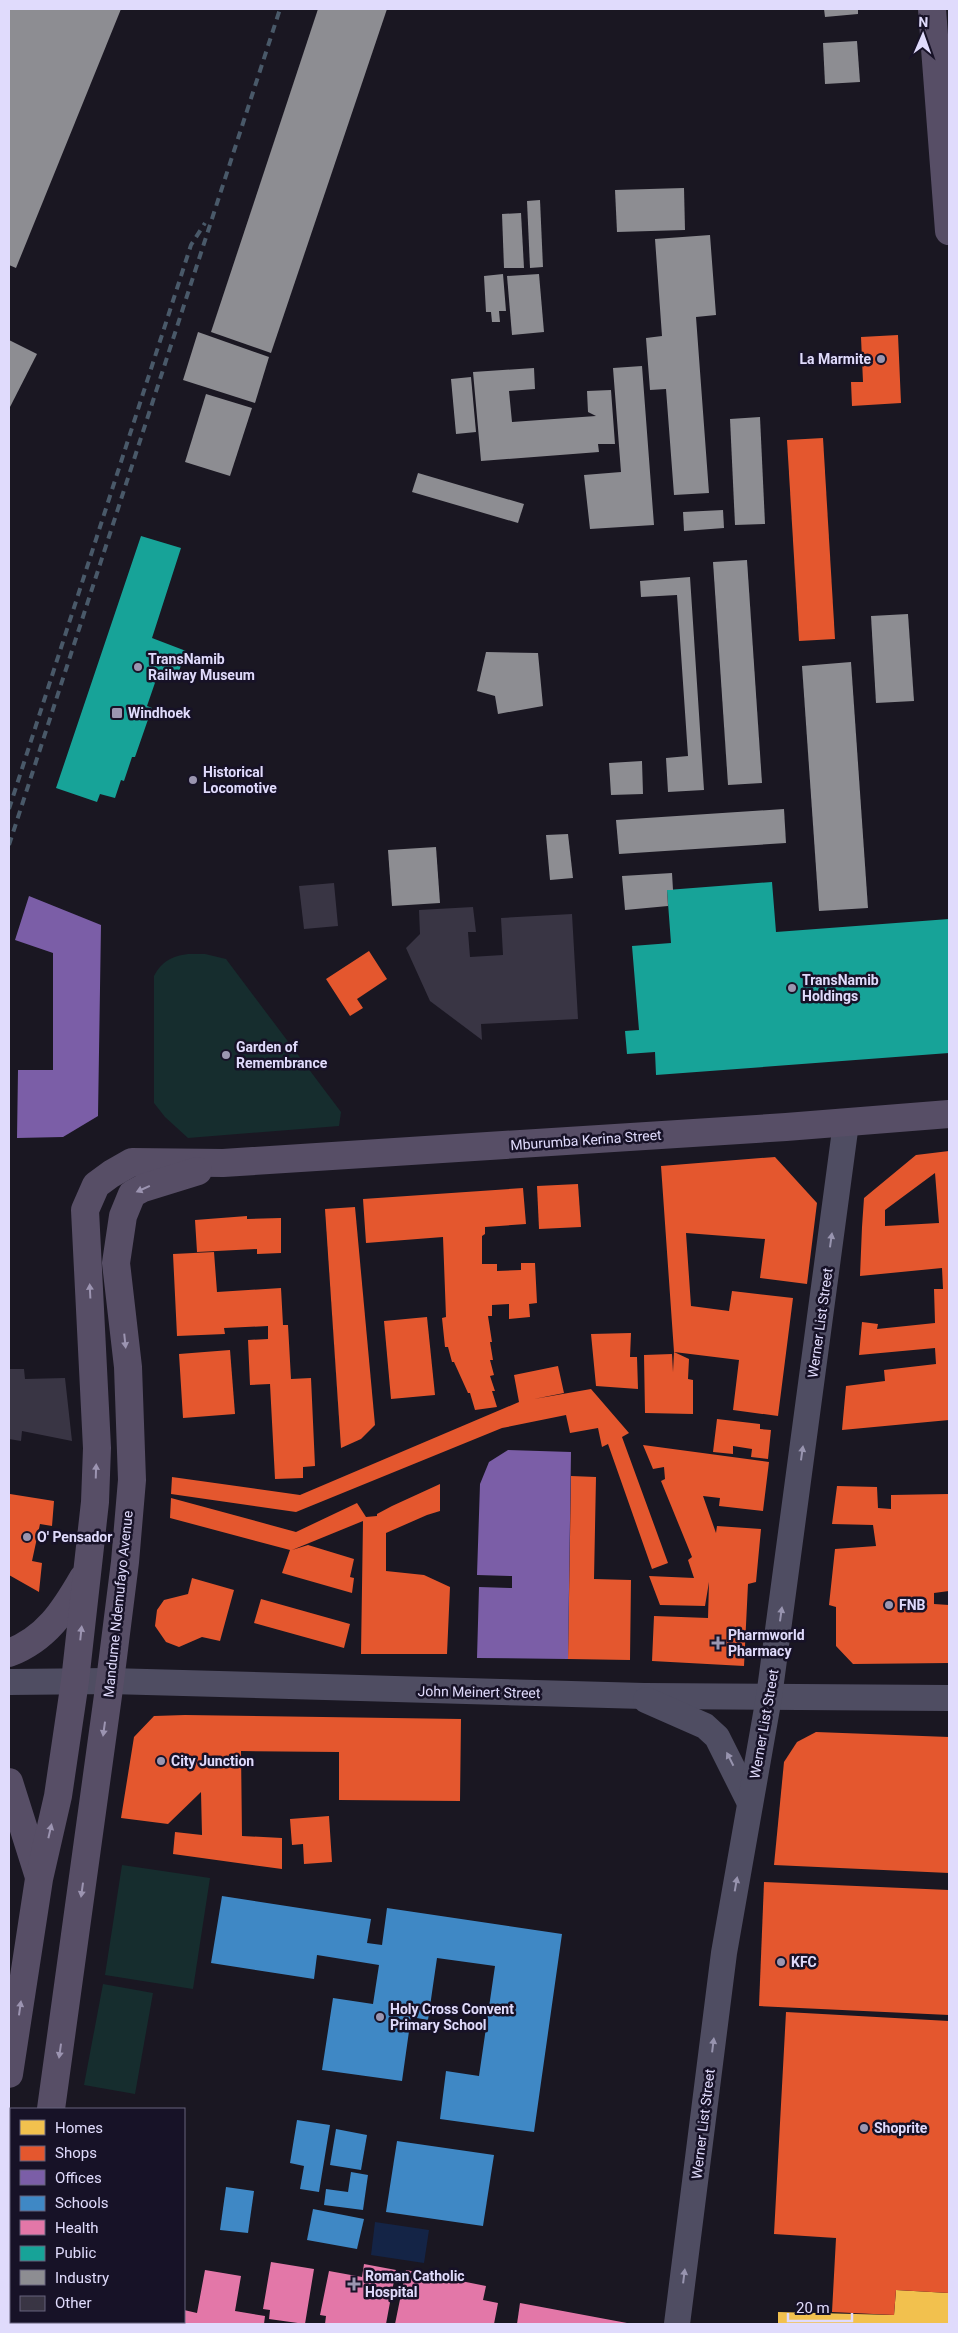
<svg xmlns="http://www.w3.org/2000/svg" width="958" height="2333" viewBox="0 0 958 2333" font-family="Roboto,sans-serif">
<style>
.green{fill:#162d2e}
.water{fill:#142446}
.homes{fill:#f2c14e}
.shops{fill:#e4572e;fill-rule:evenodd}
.offices{fill:#7b5ea7}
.schools{fill:#3f88c5}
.health{fill:#e377a8}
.public{fill:#17a398}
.industry{fill:#8d8d92}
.building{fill:#393544}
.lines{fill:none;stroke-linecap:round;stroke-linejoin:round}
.minor{stroke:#4f4d62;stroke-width:26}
.major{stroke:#574e66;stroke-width:28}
.rail{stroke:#495969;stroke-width:4;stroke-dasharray:8 6;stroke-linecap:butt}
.oneway{fill:#9c94b1}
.oneway2{fill:#9894af}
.poi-dot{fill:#9b96b0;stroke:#171227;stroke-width:2}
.labels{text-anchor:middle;stroke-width:5;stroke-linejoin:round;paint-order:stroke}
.poi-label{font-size:14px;font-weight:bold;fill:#e0dbfc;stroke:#171227;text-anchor:start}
.street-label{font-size:14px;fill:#e0dbfc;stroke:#171227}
</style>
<rect width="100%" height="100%" fill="#1a1722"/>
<g class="green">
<path d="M188,954H205L226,959L341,1112L339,1126L188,1138L165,1117L154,1103V976C162,961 172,956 188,954Z"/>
<polygon points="122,1865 210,1878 193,1989 105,1975"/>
<polygon points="103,1984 153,1993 135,2094 84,2085"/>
</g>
<polygon class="water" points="375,2222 429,2230 424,2263 371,2255"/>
<polygon class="homes" points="896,2290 949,2293 949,2324 778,2324 778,2312 894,2315"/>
<g class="shops">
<polygon points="898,335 901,403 852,406 851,382 863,382 861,337"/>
<polygon points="823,438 835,639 799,641 787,440"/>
<polygon points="369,951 387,979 357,999 363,1008 350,1016 326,979"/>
<path d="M949,1151V1420L842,1430L846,1386L885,1381L884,1370L936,1364L935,1348L859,1355L862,1322L878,1324L877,1329L935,1323L934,1289H943L942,1268L860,1276L862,1227L864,1198L916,1155ZM935,1173L939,1223L885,1226V1210Z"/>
<polygon points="775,1157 817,1203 807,1284 760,1278 765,1239 686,1233 691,1306 729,1311 732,1291 793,1298 778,1416 733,1410 739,1360 674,1352 661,1166"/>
<polygon points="578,1184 581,1227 539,1229 537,1186"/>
<polygon points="523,1188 526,1224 485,1227 485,1234 482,1236 482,1264 497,1264 497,1271 521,1270 521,1263 535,1263 537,1303 529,1304 530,1317 509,1319 509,1304 492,1305 492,1316 488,1316 492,1342 490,1342 493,1360 490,1360 494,1375 490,1376 495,1391 492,1391 497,1407 475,1410 470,1393 468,1393 454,1362 452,1362 448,1347 445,1347 442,1318 446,1317 443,1237 366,1243 363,1199"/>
<polygon points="355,1207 375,1425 361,1439 341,1448 325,1209"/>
<polygon points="247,1216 247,1219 281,1218 281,1253 257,1254 257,1249 197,1252 195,1220"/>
<polygon points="214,1252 217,1292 281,1288 283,1325 288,1325 291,1379 311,1378 315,1466 303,1467 303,1478 275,1479 270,1384 250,1385 248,1340 268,1339 268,1326 224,1328 225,1334 177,1336 173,1254"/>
<polygon points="427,1317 435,1395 391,1399 384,1321"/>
<polygon points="631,1333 630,1357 637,1357 638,1389 596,1386 591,1334"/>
<polygon points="230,1350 235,1414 183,1418 179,1354"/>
<polygon points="674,1352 689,1359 688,1379 693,1380 693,1414 645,1413 644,1355 672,1354 673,1372"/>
<polygon points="558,1366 564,1393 534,1399 591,1389 629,1433 622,1437 668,1563 652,1569 608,1444 602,1447 598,1428 570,1433 566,1415 502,1428 296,1512 171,1494 172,1477 300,1495 519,1402 514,1375"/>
<polygon points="717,1419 760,1424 760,1429 771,1430 768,1459 751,1457 752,1449 733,1446 733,1454 713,1452"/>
<polygon points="643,1445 769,1462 763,1511 719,1506 720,1498 703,1496 716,1533 717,1526 761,1529 756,1582 748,1584 744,1666 652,1661 654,1616 708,1618 709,1582 705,1606 660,1605 649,1576 694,1578 688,1560 692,1557 661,1481 665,1479 664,1467 653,1469"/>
<polygon points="571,1476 596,1477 594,1579 631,1580 630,1660 568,1659"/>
<polygon points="440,1484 440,1511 427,1515 386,1533 386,1571 424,1575 450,1587 447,1654 361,1654 363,1521 292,1550 308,1545 354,1559 350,1577 354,1578 352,1593 282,1573 290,1550 170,1518 171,1498 296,1532 357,1503 366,1517 377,1516 377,1514 392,1506"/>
<polygon points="837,1486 877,1487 878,1508 891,1509 891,1495 949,1494 949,1591 934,1593 934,1604 949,1605 949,1663 853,1664 836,1646 836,1607 829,1605 835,1549 876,1546 873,1525 832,1524"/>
<polygon points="10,1494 54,1501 52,1526 40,1524 32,1561 42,1563 39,1592 9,1575"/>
<polygon points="192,1578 234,1590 220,1641 202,1637 179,1647 166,1642 155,1626 157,1610 164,1600 188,1594"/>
<polygon points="261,1599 350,1624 344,1648 254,1623"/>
<polygon points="185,1715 461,1719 460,1801 339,1800 339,1752 241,1751 242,1836 282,1838 282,1869 173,1854 175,1832 202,1835 201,1792 168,1824 121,1818 134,1737 154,1716"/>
<polygon points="816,1732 949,1737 949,1873 774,1865 784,1762 797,1742"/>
<polygon points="329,1816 332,1862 304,1864 303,1844 292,1845 290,1819"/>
<polygon points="764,1882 949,1890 949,2015 759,2006"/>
<polygon points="786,2012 949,2021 949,2293 896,2290 894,2315 832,2312 836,2238 774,2234"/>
</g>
<g class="offices">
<polygon points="29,896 101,925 98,1116 63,1137 17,1138 18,1070 53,1070 53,953 15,940"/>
<polygon points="508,1450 571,1452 568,1659 477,1658 479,1587 512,1588 512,1576 477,1575 480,1484 489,1462"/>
</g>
<g class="schools">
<polygon points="222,1896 371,1919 367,1943 382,1945 387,1908 562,1934 534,2132 440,2119 446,2071 479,2076 495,1966 437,1958 428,2020 411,2017 402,2081 322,2070 333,1998 373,2004 379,1965 317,1955 314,1979 211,1963"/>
<polygon points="297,2120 330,2125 319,2192 300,2189 304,2166 290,2163"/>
<polygon points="336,2129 367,2135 361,2170 330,2165"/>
<polygon points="397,2141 494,2155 483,2226 386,2212"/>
<polygon points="351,2172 368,2175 363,2210 324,2205 326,2189 348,2192"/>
<polygon points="226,2187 254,2191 248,2233 220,2230"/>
<polygon points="313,2209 364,2219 357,2249 307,2240"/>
</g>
<g class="health">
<polygon points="271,2262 314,2269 305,2324 269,2319 270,2310 263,2309"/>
<polygon points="364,2264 396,2270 386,2324 325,2324 326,2316 320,2315 329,2271 362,2277"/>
<polygon points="205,2270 241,2276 235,2311 265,2316 264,2324 160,2324 161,2322 184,2322 184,2310 197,2313"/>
<polygon points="406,2270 486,2286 483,2300 498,2303 494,2324 395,2324"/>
<polygon points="520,2303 627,2323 626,2324 517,2324"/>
</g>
<g class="public">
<polygon points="141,536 181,548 152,638 186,651 176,680 158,674 147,706 152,708 135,757 132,757 124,781 121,780 115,798 100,794 97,802 56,788"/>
<polygon points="772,882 776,932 949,919 949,1053 656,1075 655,1052 627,1054 625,1031 639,1030 632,946 671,943 667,890"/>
</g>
<g class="industry">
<polygon points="9,9 121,9 16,268 9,265"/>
<polygon points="318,9 387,9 271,353 211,332"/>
<polygon points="824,9 858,9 858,14 825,17"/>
<polygon points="857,41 860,82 825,84 823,43"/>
<polygon points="684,188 685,230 617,232 615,190"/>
<polygon points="540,200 543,267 530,268 527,201"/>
<polygon points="521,213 524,268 504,268 502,214"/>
<polygon points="710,235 716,315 696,317 709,493 674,495 666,389 650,390 646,338 662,336 655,239"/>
<polygon points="503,274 506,311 499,311 500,322 492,322 491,312 486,312 484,276"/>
<polygon points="539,274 544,332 512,335 507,276"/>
<polygon points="198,332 269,357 255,403 183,380"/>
<polygon points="9,340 37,354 9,409"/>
<polygon points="642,366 654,525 590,529 584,475 621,472 613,368"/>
<polygon points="534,368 535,389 509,391 512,422 596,416 588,412 587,391 611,390 615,444 598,444 599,452 481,461 473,372"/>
<polygon points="471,377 476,432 456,434 451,379"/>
<polygon points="206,394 252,408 230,476 185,462"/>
<polygon points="760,417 765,524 735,525 730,419"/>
<polygon points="418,473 524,504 518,523 412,492"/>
<polygon points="723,510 724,528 684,531 683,512"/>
<polygon points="747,560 762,783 728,785 713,562"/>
<polygon points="690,577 704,790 668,792 666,758 688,756 677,595 641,597 640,581"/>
<polygon points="908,614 914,701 876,703 871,616"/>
<polygon points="486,652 538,653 543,706 498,714 495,696 477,691"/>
<polygon points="851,662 868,908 819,911 802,666"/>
<polygon points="642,761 643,794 611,795 609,763"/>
<polygon points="784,809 786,843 619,854 616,820"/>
<polygon points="568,834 573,878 550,880 546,835"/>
<polygon points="436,847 440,903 392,906 388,850"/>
<polygon points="672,873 673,890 667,890 668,906 625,910 622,876"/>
</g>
<g class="building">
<polygon points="334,883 338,926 304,929 299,886"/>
<polygon points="473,907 476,932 468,932 470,957 503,955 501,918 572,914 578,1019 481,1024 482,1040 430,1001 406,948 420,934 419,910"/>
<polygon points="9,1369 24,1369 25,1379 65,1378 72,1441 22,1431 21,1441 9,1439"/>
</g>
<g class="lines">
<g class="minor">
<polyline points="9,1682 110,1681 644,1696 949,1698"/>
<polyline points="646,1700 705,1726 717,1737 750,1803"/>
<polyline points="677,2324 724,1953 769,1697 846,1123"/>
</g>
<g class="major">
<polyline points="932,9 949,231"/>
<path d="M9,1653C46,1639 64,1611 83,1578"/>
<polyline points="9,1782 39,1877"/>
<polyline points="9,2074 39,1879 58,1796 75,1681 95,1502 97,1448 85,1210 96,1185 111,1174 132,1162 223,1163 786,1127 949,1114"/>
<polyline points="51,2109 110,1681 125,1562 132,1480 128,1367 116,1263 123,1216 132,1194 143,1188 198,1171"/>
<polyline points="19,2324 19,2322"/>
</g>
<g class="rail">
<polyline points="9,809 191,245 205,223"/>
<polyline points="9,845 280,9"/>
</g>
</g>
<defs><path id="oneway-solid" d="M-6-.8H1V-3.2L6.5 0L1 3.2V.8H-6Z" transform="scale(1.25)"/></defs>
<g class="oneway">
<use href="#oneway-solid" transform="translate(143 1189) rotate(156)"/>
<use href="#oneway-solid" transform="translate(90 1291) rotate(-93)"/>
<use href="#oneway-solid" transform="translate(125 1341) rotate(84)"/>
<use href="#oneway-solid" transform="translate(96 1471) rotate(-88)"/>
<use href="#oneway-solid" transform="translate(81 1633) rotate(-84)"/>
<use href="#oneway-solid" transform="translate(104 1729) rotate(98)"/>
<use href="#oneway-solid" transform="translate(50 1831) rotate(-77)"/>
<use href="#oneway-solid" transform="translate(82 1890) rotate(98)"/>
<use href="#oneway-solid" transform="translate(20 2008) rotate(-82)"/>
<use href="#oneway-solid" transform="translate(60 2051) rotate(98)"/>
</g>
<g class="oneway2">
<use href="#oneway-solid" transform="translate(831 1240) rotate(-82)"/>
<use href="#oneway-solid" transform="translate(802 1453) rotate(-82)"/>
<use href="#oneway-solid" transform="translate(781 1614) rotate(-82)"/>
<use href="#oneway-solid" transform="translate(730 1759) rotate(-117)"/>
<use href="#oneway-solid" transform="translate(736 1884) rotate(-80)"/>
<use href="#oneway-solid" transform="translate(713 2045) rotate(-83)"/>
<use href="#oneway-solid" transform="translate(684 2276) rotate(-83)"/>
</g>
<g class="poi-dot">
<circle cx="881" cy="359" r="5"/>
<circle cx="138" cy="667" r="5"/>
<rect x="111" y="707" width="12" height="12" rx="2.5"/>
<circle cx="193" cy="780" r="5"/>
<circle cx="792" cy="988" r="5"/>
<circle cx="226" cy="1055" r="5"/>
<circle cx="27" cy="1537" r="5"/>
<circle cx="889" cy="1605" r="5"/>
<path d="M715.5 1635.5h5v5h5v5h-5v5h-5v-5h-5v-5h5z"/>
<circle cx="161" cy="1761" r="5"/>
<circle cx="781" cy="1962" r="5"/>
<circle cx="380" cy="2017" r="5"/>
<circle cx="864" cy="2128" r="5"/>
<path d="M351.5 2276.5h5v5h5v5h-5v5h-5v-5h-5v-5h5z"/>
</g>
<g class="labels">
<g class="poi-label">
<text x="871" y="364" text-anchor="end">La Marmite</text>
<text x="148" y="664">TransNamib<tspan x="148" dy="16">Railway Museum</tspan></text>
<text x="128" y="718">Windhoek</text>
<text x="203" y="777">Historical<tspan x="203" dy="16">Locomotive</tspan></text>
<text x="802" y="985">TransNamib<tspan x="802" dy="16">Holdings</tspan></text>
<text x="236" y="1052">Garden of<tspan x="236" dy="16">Remembrance</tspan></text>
<text x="37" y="1542">O' Pensador</text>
<text x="899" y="1610">FNB</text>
<text x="728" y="1640">Pharmworld<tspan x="728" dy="16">Pharmacy</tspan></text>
<text x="171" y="1766">City Junction</text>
<text x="791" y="1967">KFC</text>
<text x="390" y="2014">Holy Cross Convent<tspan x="390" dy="16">Primary School</tspan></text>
<text x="874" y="2133">Shoprite</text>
<text x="365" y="2281">Roman Catholic<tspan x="365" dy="16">Hospital</tspan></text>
</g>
<g class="street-label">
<text transform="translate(586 1140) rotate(-4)" y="5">Mburumba Kerina Street</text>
<text transform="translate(820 1323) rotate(-82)" y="5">Werner List Street</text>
<text transform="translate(118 1604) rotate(-84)" y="5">Mandume Ndemufayo Avenue</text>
<text transform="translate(479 1692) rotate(1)" y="5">John Meinert Street</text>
<text transform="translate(764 1724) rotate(-80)" y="5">Werner List Street</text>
<text transform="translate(703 2124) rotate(-83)" y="5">Werner List Street</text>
</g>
</g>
<rect width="958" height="2333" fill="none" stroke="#e0dbfc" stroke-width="20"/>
<rect x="10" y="2108" width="175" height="215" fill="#171227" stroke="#67627c"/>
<rect x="20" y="2120" width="25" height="15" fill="#f2c14e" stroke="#67627c"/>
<text x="55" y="2133" font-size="15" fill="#e0dbfc">Homes</text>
<rect x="20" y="2146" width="25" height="15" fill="#e4572e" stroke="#67627c"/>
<text x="55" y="2158" font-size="15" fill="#e0dbfc">Shops</text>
<rect x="20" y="2170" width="25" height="15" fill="#7b5ea7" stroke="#67627c"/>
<text x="55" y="2183" font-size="15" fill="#e0dbfc">Offices</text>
<rect x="20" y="2196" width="25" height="15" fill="#3f88c5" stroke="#67627c"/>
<text x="55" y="2208" font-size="15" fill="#e0dbfc">Schools</text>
<rect x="20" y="2220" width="25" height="15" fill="#e377a8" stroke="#67627c"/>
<text x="55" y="2233" font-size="15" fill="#e0dbfc">Health</text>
<rect x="20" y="2246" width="25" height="15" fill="#17a398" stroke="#67627c"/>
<text x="55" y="2258" font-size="15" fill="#e0dbfc">Public</text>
<rect x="20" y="2270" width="25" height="15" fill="#8d8d92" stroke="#67627c"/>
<text x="55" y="2283" font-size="15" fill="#e0dbfc">Industry</text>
<rect x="20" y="2296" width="25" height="15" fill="#393544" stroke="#67627c"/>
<text x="55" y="2308" font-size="15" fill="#e0dbfc">Other</text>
<g transform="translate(923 35) rotate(2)" stroke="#171227" stroke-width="4" paint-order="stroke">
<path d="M0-4L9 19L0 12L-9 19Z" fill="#e0dbfc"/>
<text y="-8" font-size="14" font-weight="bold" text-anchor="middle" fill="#e0dbfc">N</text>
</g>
<path d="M788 2313v8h64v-8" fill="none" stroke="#e0dbfc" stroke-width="2.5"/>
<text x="796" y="2313" font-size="15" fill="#e0dbfc" stroke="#171227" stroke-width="4" paint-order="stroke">20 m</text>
</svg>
